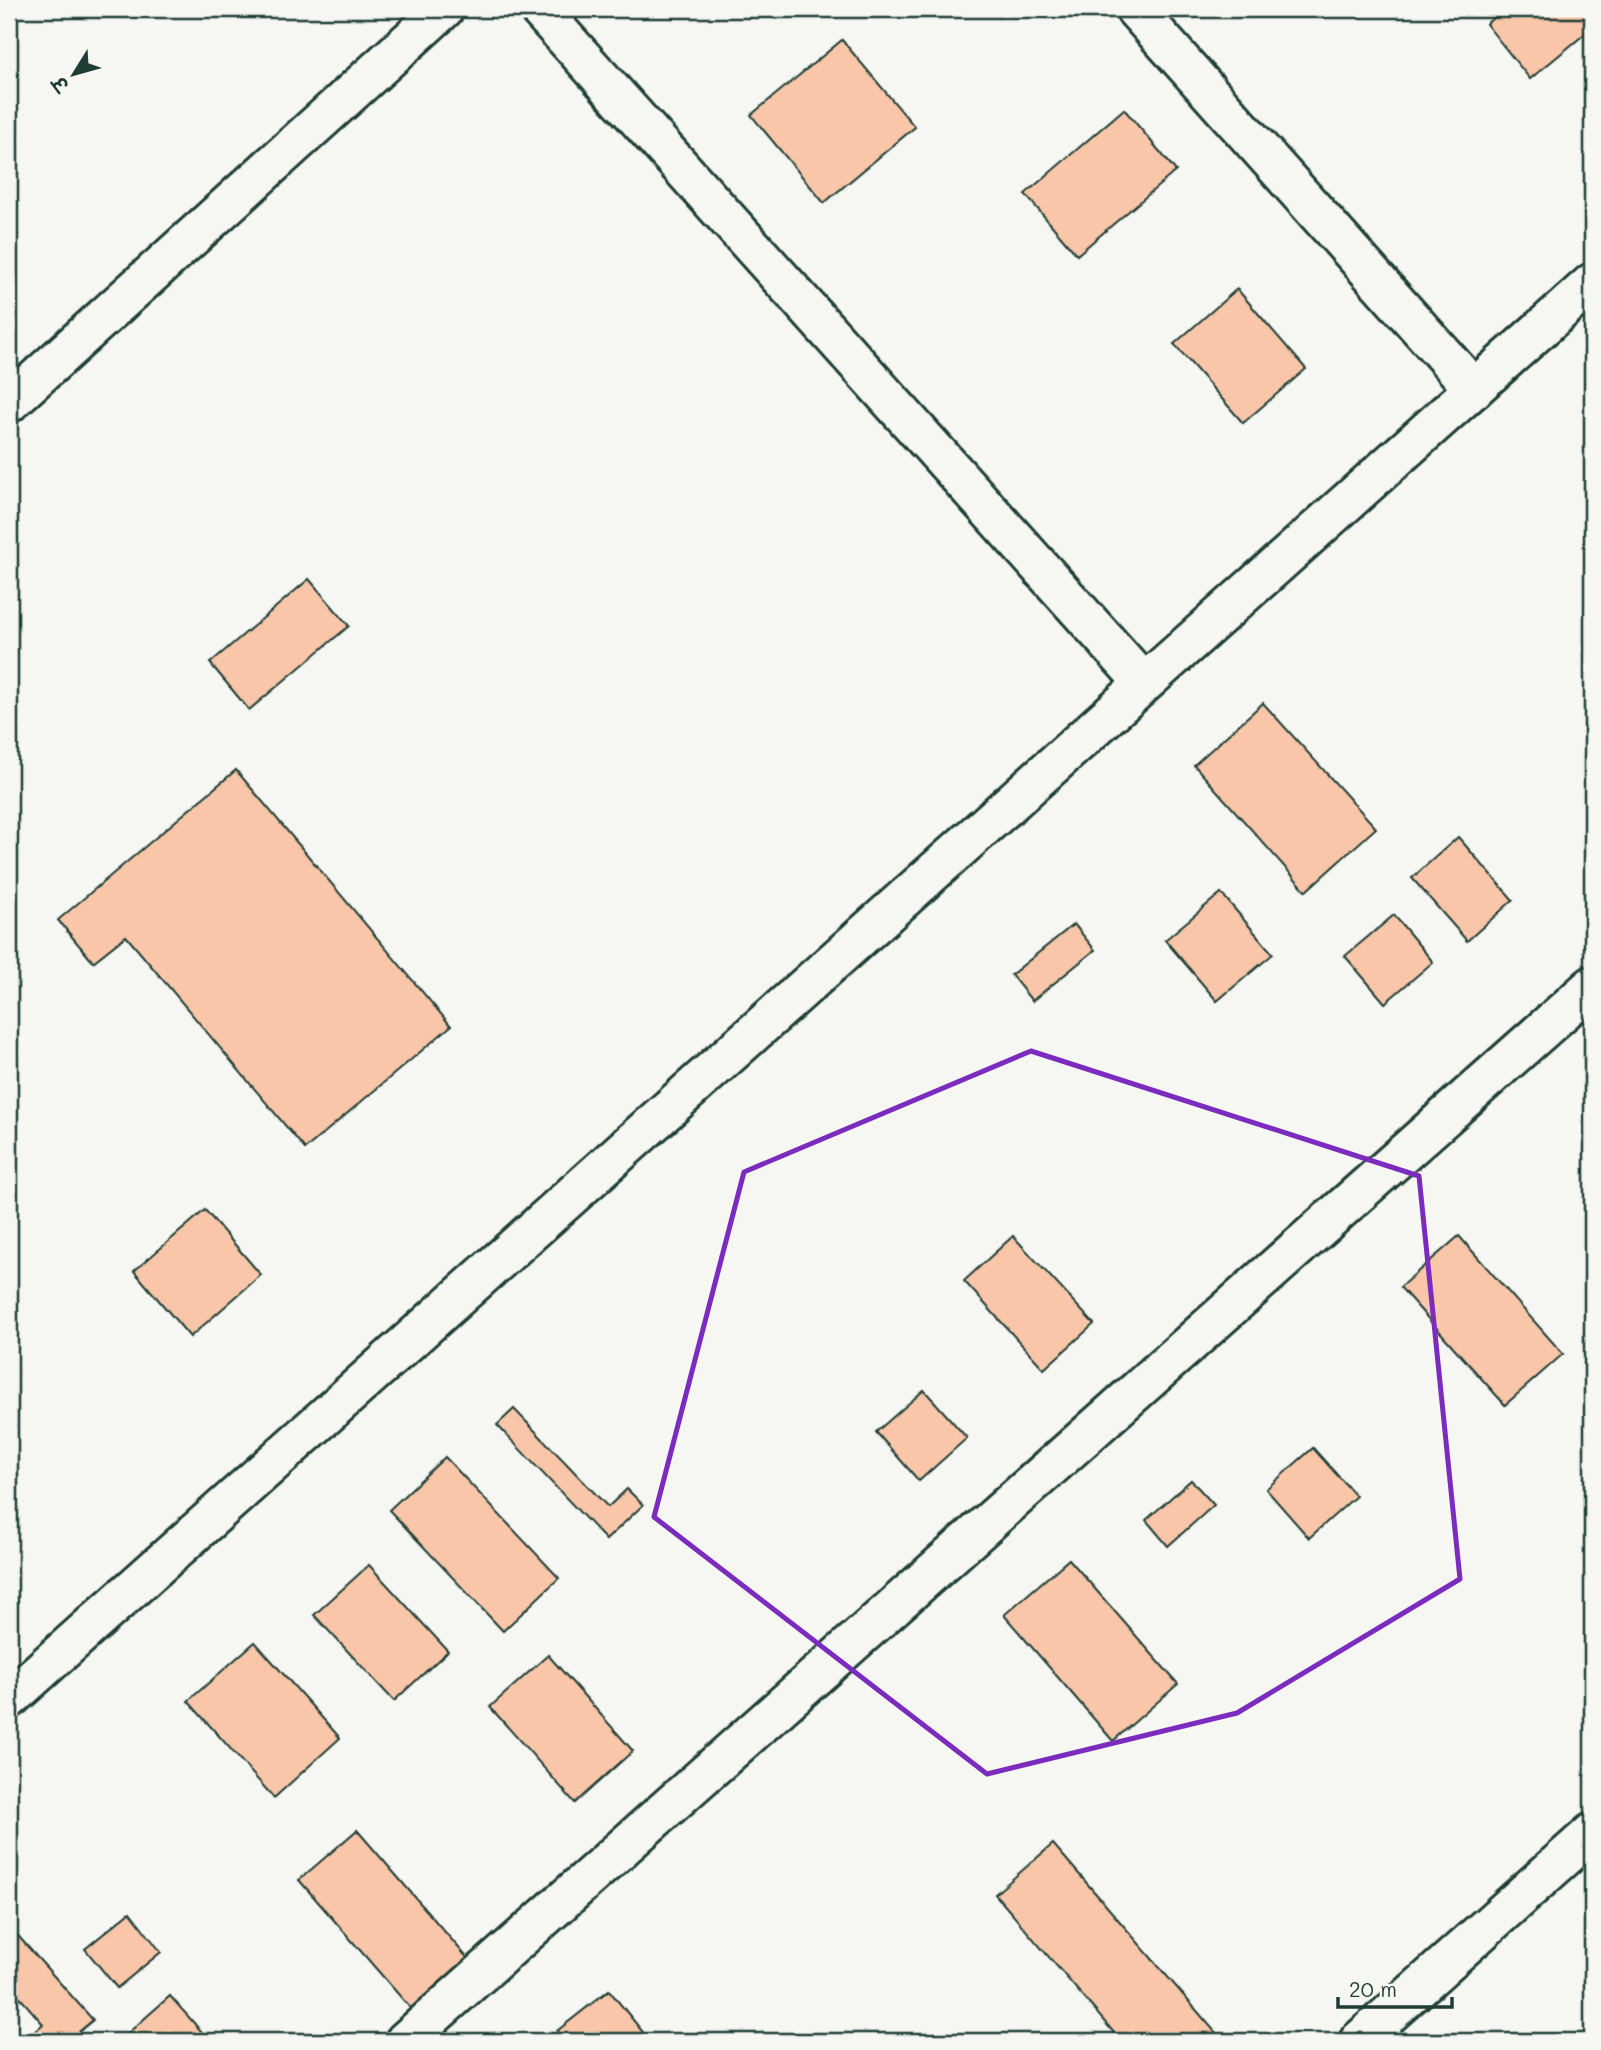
<svg xmlns="http://www.w3.org/2000/svg" width="1601" height="2050" viewBox="0 0 1601 2050" font-family="Mali,'Playpen Sans Deva',sans-serif">
<style>
.building{fill:#f9c6a9;stroke:#1f3d34;stroke-width:2}
.lines{fill:none;stroke-linecap:round;stroke-linejoin:round}
.minor-casing{stroke:#1f3d34;stroke-width:44}
.minor{stroke:#f6f6f2;stroke-width:38}
.marked{fill:none;stroke:#7b2cbf;stroke-width:5;stroke-linejoin:round}
</style>
<rect width="100%" height="100%" fill="#f6f6f2"/>
<filter id="ink" filterUnits="userSpaceOnUse"><feTurbulence type="fractalNoise" baseFrequency=".0143" numOctaves="2"/><feDisplacementMap in="SourceGraphic" scale="14" xChannelSelector="R" yChannelSelector="G"/><feConvolveMatrix kernelMatrix="1 2 1 2 8 2 1 2 1" color-interpolation-filters="sRGB"/></filter>
<g filter="url(#ink)">
<g class="building">
<polygon points="1504,9 1592,9 1592,28 1530,79 1486,24"/>
<polygon points="842,40 915,127 824,203 751,115"/>
<polygon points="1124,109 1176,171 1077,255 1025,194"/>
<polygon points="1237,289 1306,369 1243,423 1174,344"/>
<polygon points="309,579 349,626 249,710 210,663"/>
<polygon points="1263,703 1376,828 1306,891 1194,765"/>
<polygon points="236,770 451,1026 305,1149 126,936 93,962 58,920"/>
<polygon points="1458,837 1513,900 1467,941 1412,878"/>
<polygon points="1221,893 1273,954 1217,1001 1165,940"/>
<polygon points="1394,915 1433,962 1385,1003 1345,956"/>
<polygon points="1074,924 1095,950 1032,1001 1011,975"/>
<polygon points="205,1210 261,1275 190,1337 134,1271"/>
<polygon points="1013,1236 1094,1324 1044,1369 964,1281"/>
<polygon points="1459,1236 1563,1354 1505,1405 1400,1287"/>
<polygon points="924,1390 967,1438 919,1481 876,1432"/>
<polygon points="514,1409 608,1507 627,1489 643,1505 606,1540 497,1425"/>
<polygon points="1313,1448 1356,1496 1309,1538 1266,1489"/>
<polygon points="445,1457 559,1578 503,1631 389,1510"/>
<polygon points="1191,1480 1214,1505 1168,1546 1146,1520"/>
<polygon points="1069,1559 1178,1684 1113,1741 1004,1615"/>
<polygon points="369,1565 448,1651 394,1701 314,1615"/>
<polygon points="255,1642 340,1738 274,1798 188,1701"/>
<polygon points="548,1655 633,1751 575,1803 490,1707"/>
<polygon points="357,1830 470,1961 412,2010 299,1880"/>
<polygon points="1053,1844 1223,2041 1121,2041 995,1894"/>
<polygon points="130,1912 161,1952 117,1988 85,1949"/>
<polygon points="12,1929 93,2020 68,2041 24,2041 43,2024 9,1985 9,1932"/>
<polygon points="609,1990 650,2041 565,2041 557,2031"/>
<polygon points="170,1996 210,2041 119,2041"/>
</g>
<g class="lines">
<defs>
<g id="minor">
<polyline points="539,9 1144,683"/>
<polyline points="1135,9 1474,389"/>
<polyline points="9,403 444,9"/>
<polyline points="9,1699 1592,283"/>
<polyline points="405,2041 1592,986"/>
<polyline points="1359,2041 1592,1833"/>
</g>
</defs>
<use href="#minor" class="minor-casing"/>
<use href="#minor" class="minor"/>
</g>
</g>
<path class="marked" d="M1031,1051L1419,1176L1460,1579L1237,1713L987,1774L654,1517L744,1172Z"/>
<rect width="1601" height="2050" fill="none" stroke="#f6f6f2" stroke-width="35"/>
<rect x="18" y="18" width="1566" height="2015" fill="none" stroke="#1f3d34" stroke-width="2.5" filter="url(#ink)"/>
<g transform="translate(74 74) rotate(233)" stroke="#f6f6f2" stroke-width="5" paint-order="stroke">
<path d="M0-5L12 26L0 18L-12 26Z" fill="#1f3d34"/>
<text y="-10" font-size="19" font-weight="bold" text-anchor="middle" fill="#1f3d34">उ</text>
</g>
<path d="M1338 1997v10h114v-10" fill="none" stroke="#1f3d34" stroke-width="3.5"/>
<text x="1349" y="1997" font-size="21" fill="#1f3d34" stroke="#f6f6f2" stroke-width="5" paint-order="stroke">20 m</text>
</svg>
